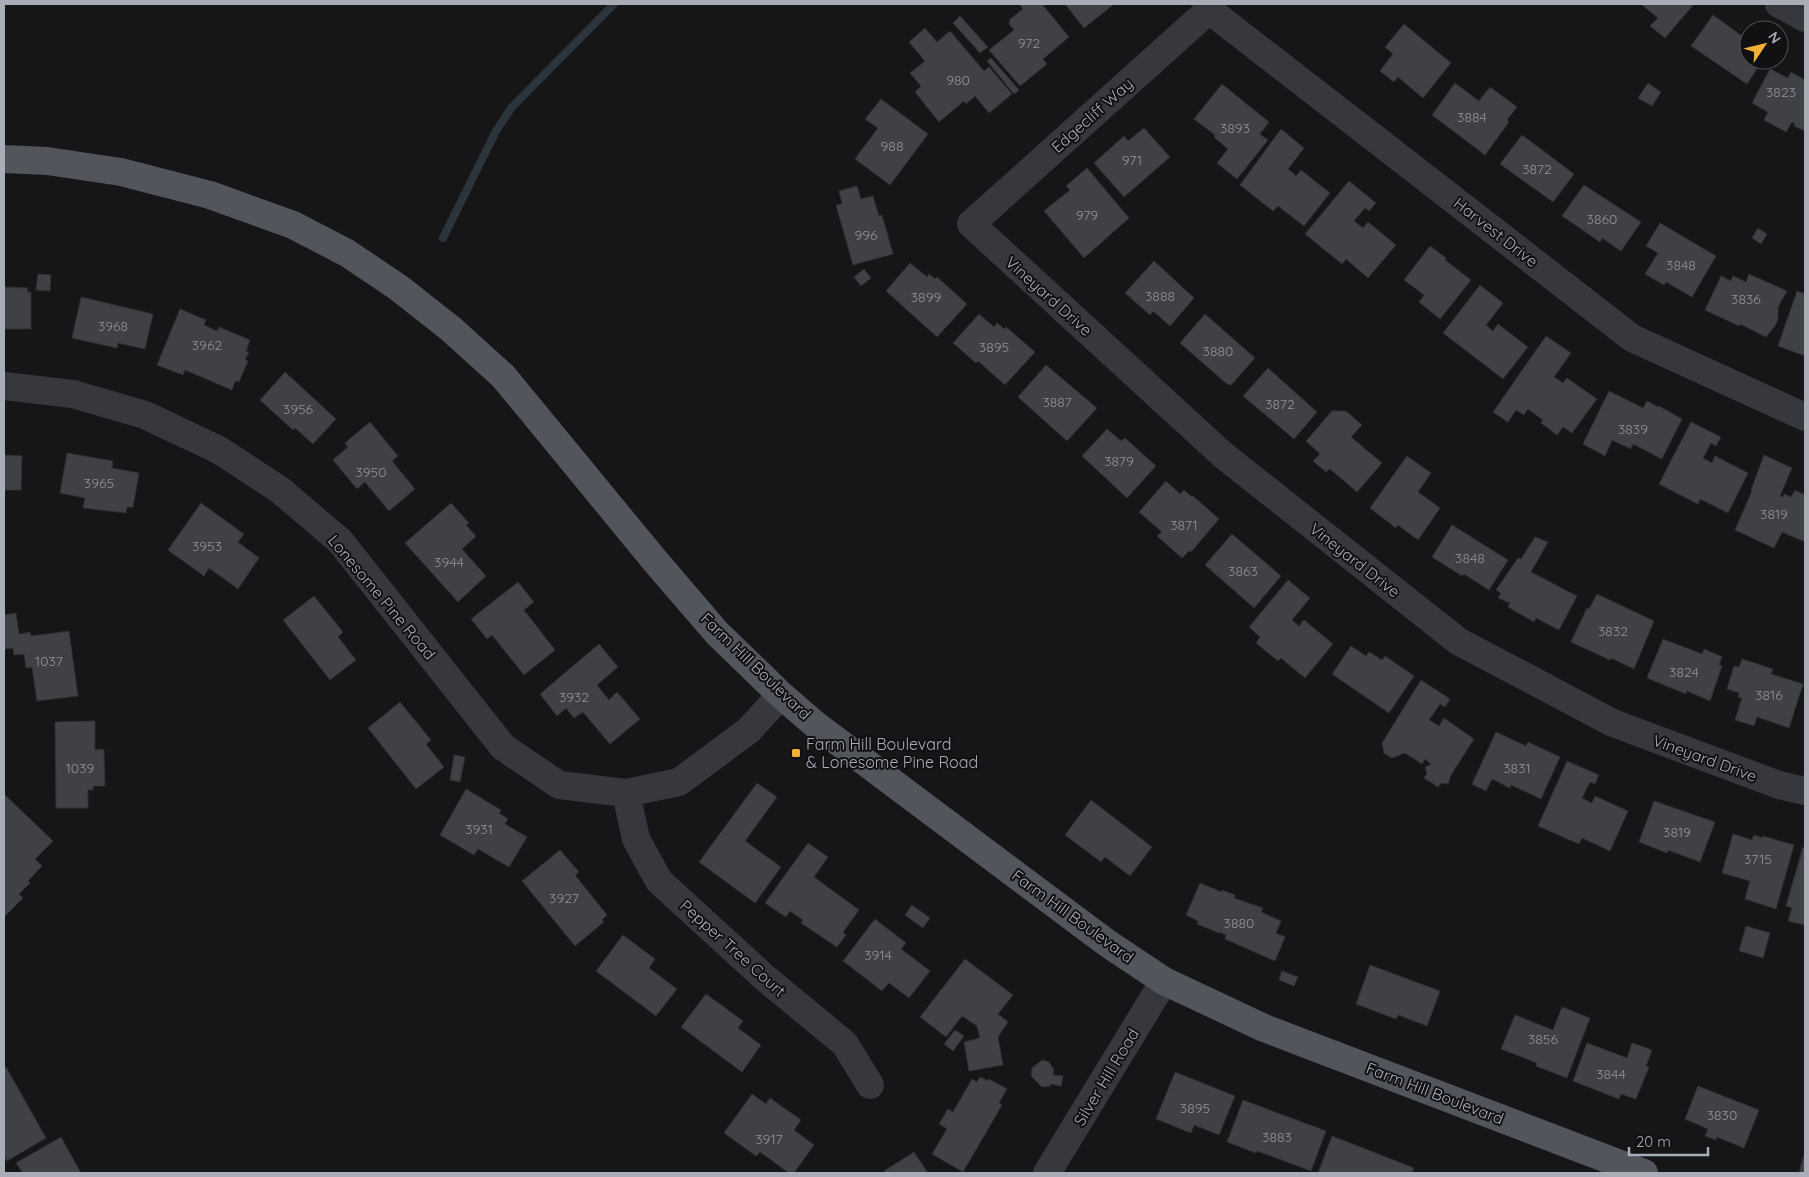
<svg xmlns="http://www.w3.org/2000/svg" width="1809" height="1177" viewBox="0 0 1809 1177" font-family="Quicksand,sans-serif">
<style>
.lines{fill:none;stroke-linecap:round;stroke-linejoin:round}
.stream{stroke:#2c353c;stroke-width:8}
.building{fill:#404145;stroke:#303034}
.minor{stroke:#37383d;stroke-width:28}
.major{stroke:#53555c;stroke-width:28}
.poi-dot{fill:#f2b134;stroke:#111113;stroke-width:2}
.labels{text-anchor:middle;stroke-width:4;stroke-linejoin:round;paint-order:stroke}
.number-label{font-size:14px;fill:#8e929b}
.street-label{font-size:16px;fill:#a8adb8;stroke:#111113}
.poi-label{font-size:16px;fill:#a8adb8;stroke:#111113;text-anchor:start}
</style>
<rect width="100%" height="100%" fill="#161618"/>
<g class="lines">
<polyline class="stream" points="443,238 496,131 512,107 614,4"/>
</g>
<g class="building">
<polygon points="1019,4 1042,4 1069,37 1043,59 1047,64 1020,86 989,50 1014,30 1009,24 1010,19 1023,9"/>
<polygon points="1065,4 1114,4 1084,28"/>
<polygon points="1641,4 1694,4 1665,38 1650,26 1658,18"/>
<polygon points="1713,15 1742,36 1741,37 1749,42 1749,60 1763,60 1747,84 1691,46"/>
<polygon points="960,16 988,47 980,53 953,23"/>
<polygon points="1404,24 1451,63 1423,98 1398,77 1394,82 1380,71 1393,54 1385,47"/>
<polygon points="925,28 937,42 950,31 984,71 989,67 1012,94 989,113 975,96 966,104 964,101 939,122 915,92 921,86 910,73 925,61 909,42"/>
<polygon points="991,58 1019,90 1014,94 987,61"/>
<polygon points="1770,69 1788,78 1791,72 1805,80 1805,131 1794,126 1795,124 1792,122 1786,132 1764,120 1768,112 1752,103"/>
<polygon points="1455,83 1479,101 1490,87 1517,107 1507,120 1509,122 1485,155 1432,115"/>
<polygon points="1648,83 1661,92 1652,106 1638,98"/>
<polygon points="1222,84 1269,122 1260,134 1268,140 1237,179 1217,163 1228,149 1214,137 1215,135 1194,119"/>
<polygon points="881,99 928,134 890,185 855,159 878,128 865,119"/>
<polygon points="1144,128 1170,157 1124,197 1094,163 1124,136 1128,141"/>
<polygon points="1281,129 1304,148 1288,169 1296,176 1301,170 1330,193 1304,226 1278,206 1273,211 1240,185"/>
<polygon points="1522,135 1574,174 1553,202 1500,164"/>
<polygon points="1087,168 1129,218 1084,258 1044,211 1070,190 1066,186"/>
<polygon points="1349,181 1376,203 1369,211 1365,208 1354,221 1363,228 1368,222 1396,245 1368,278 1346,259 1342,264 1305,234"/>
<polygon points="1584,185 1641,222 1621,251 1602,238 1600,242 1562,216"/>
<polygon points="857,186 861,199 873,196 879,216 882,215 893,254 853,265 836,205 842,204 839,191"/>
<polygon points="1660,223 1716,256 1692,297 1666,282 1664,285 1645,274 1658,253 1646,246"/>
<polygon points="1758,228 1767,234 1761,244 1752,238"/>
<polygon points="1430,246 1446,258 1445,260 1471,280 1440,319 1419,302 1424,295 1404,280"/>
<polygon points="1154,261 1194,298 1170,326 1153,311 1150,315 1125,293"/>
<polygon points="910,263 927,277 929,274 935,279 937,277 967,304 937,337 886,291"/>
<polygon points="864,269 871,278 861,286 854,277"/>
<polygon points="38,274 51,275 50,291 36,290"/>
<polygon points="1749,274 1787,291 1778,307 1778,319 1775,326 1766,337 1740,324 1739,326 1705,310 1721,276 1731,281 1733,276 1746,282"/>
<polygon points="1480,285 1503,303 1486,325 1493,331 1498,324 1528,347 1503,379 1443,333"/>
<polygon points="4,287 28,288 27,292 31,292 31,329 4,329 4,339"/>
<polygon points="1797,291 1805,294 1805,356 1778,346"/>
<polygon points="81,297 153,314 145,349 118,343 117,348 72,338"/>
<polygon points="180,309 206,320 204,325 217,331 219,327 250,340 246,351 249,352 245,360 248,361 239,382 235,381 232,390 185,370 183,375 157,365"/>
<polygon points="979,314 994,327 997,323 1004,329 1006,327 1035,352 1005,385 978,361 976,363 953,343"/>
<polygon points="1205,314 1255,358 1231,385 1227,384 1180,343"/>
<polygon points="1546,336 1571,353 1554,377 1563,383 1567,378 1597,399 1572,433 1563,427 1557,435 1541,423 1543,420 1528,409 1524,415 1516,410 1508,422 1493,412"/>
<polygon points="1046,365 1097,408 1067,441 1018,397"/>
<polygon points="1268,368 1317,412 1294,439 1243,396"/>
<polygon points="285,372 336,419 313,444 295,428 293,430 260,400"/>
<polygon points="1609,391 1643,408 1647,401 1658,407 1659,406 1682,419 1662,459 1633,444 1631,449 1612,440 1605,456 1583,444"/>
<polygon points="1332,411 1346,411 1362,425 1351,437 1382,463 1357,492 1330,469 1326,472 1313,461 1320,454 1306,441"/>
<polygon points="370,422 398,456 392,461 415,489 389,511 365,482 357,489 333,460 348,447 345,443"/>
<polygon points="1691,422 1721,437 1716,446 1711,443 1703,458 1712,463 1715,456 1748,473 1728,513 1700,499 1698,504 1659,484"/>
<polygon points="1107,429 1121,441 1125,438 1156,466 1127,498 1082,456"/>
<polygon points="67,453 113,461 112,468 139,473 133,507 127,507 126,513 83,508 85,498 60,493"/>
<polygon points="4,455 22,456 21,490 4,490"/>
<polygon points="1764,455 1792,468 1780,496 1783,497 1784,494 1791,497 1795,490 1805,495 1805,542 1782,532 1774,548 1735,530 1752,491 1751,490"/>
<polygon points="1407,456 1431,473 1418,492 1440,508 1418,540 1398,525 1396,528 1370,508"/>
<polygon points="1166,481 1180,494 1184,490 1192,497 1193,496 1219,519 1191,552 1190,550 1182,558 1157,536 1162,532 1139,512"/>
<polygon points="201,503 244,534 238,542 259,558 238,589 209,568 204,576 168,550"/>
<polygon points="451,503 469,523 466,525 476,536 462,549 486,576 458,602 405,543"/>
<polygon points="1452,525 1508,560 1489,590 1464,574 1462,576 1432,557"/>
<polygon points="1232,534 1281,576 1254,608 1205,565"/>
<polygon points="1535,537 1548,542 1531,572 1577,596 1559,630 1536,618 1534,622 1508,607 1510,603 1498,598 1501,593 1496,590 1518,558 1521,559"/>
<polygon points="1288,580 1310,598 1292,620 1299,626 1304,620 1333,644 1305,678 1281,658 1278,661 1256,643 1260,637 1249,627"/>
<polygon points="518,582 534,602 524,610 555,650 524,675 492,635 487,639 471,619"/>
<polygon points="1597,594 1654,621 1634,669 1611,658 1610,660 1571,642 1587,608 1589,609"/>
<polygon points="314,596 343,632 338,637 356,660 330,680 283,620"/>
<polygon points="16,613 19,634 30,632 31,636 69,631 78,696 37,701 32,667 26,668 24,654 14,655 13,648 4,649 4,615"/>
<polygon points="1663,639 1702,654 1704,649 1722,657 1719,665 1722,666 1710,701 1687,691 1686,694 1647,678"/>
<polygon points="599,644 618,667 597,685 609,700 617,692 640,719 610,744 583,712 574,718 566,708 557,716 540,694"/>
<polygon points="1351,646 1366,656 1369,652 1382,660 1385,656 1414,676 1389,713 1332,674"/>
<polygon points="1742,659 1773,669 1771,674 1803,684 1789,728 1757,717 1754,726 1735,720 1742,698 1738,697 1739,693 1727,689 1734,666 1739,667"/>
<polygon points="1421,680 1450,699 1445,707 1440,704 1429,720 1439,726 1444,718 1474,739 1451,775 1448,784 1441,783 1438,787 1424,778 1427,774 1425,767 1431,764 1425,759 1422,764 1405,753 1392,758 1384,753 1382,743"/>
<polygon points="400,702 431,740 426,744 444,767 416,789 368,728"/>
<polygon points="95,721 95,750 104,749 105,786 93,786 93,790 88,790 88,808 56,808 55,722"/>
<polygon points="1496,732 1526,746 1528,742 1560,757 1541,799 1511,785 1510,788 1492,779 1486,791 1472,784"/>
<polygon points="454,755 465,757 460,782 450,780"/>
<polygon points="1567,761 1599,775 1595,784 1590,782 1582,798 1592,803 1595,796 1628,811 1610,851 1582,838 1579,844 1538,826"/>
<polygon points="757,783 777,797 745,841 781,867 755,903 699,862"/>
<polygon points="466,789 501,810 499,813 508,819 505,824 527,837 509,867 478,849 474,855 440,835"/>
<polygon points="4,794 53,841 35,859 42,866 28,881 30,883 19,894 23,898 4,917"/>
<polygon points="1091,800 1152,847 1130,876 1105,857 1101,862 1065,835"/>
<polygon points="1654,801 1715,822 1700,862 1668,850 1667,853 1639,842"/>
<polygon points="1733,834 1752,840 1754,835 1763,838 1763,836 1794,845 1776,909 1745,899 1750,881 1722,873"/>
<polygon points="808,843 828,857 814,877 859,910 843,932 846,935 837,947 801,923 803,920 790,911 786,917 765,903"/>
<polygon points="1803,847 1805,848 1805,925 1788,921 1792,908 1786,906"/>
<polygon points="560,850 579,872 575,875 607,915 602,920 604,922 575,946 522,881"/>
<polygon points="1200,883 1222,892 1222,890 1235,895 1234,898 1263,908 1261,912 1281,921 1276,933 1285,937 1275,961 1225,939 1226,935 1220,932 1219,933 1197,924 1198,921 1186,915"/>
<polygon points="912,905 930,918 923,928 905,915"/>
<polygon points="875,919 906,943 901,949 930,971 909,998 889,983 882,991 843,961"/>
<polygon points="1746,926 1770,933 1763,958 1739,951"/>
<polygon points="623,935 655,959 649,968 677,989 656,1016 596,971"/>
<polygon points="965,959 1013,995 998,1014 1008,1022 998,1037 1003,1065 969,1071 964,1042 980,1038 977,1026 962,1016 946,1037 920,1017"/>
<polygon points="1370,965 1440,991 1427,1026 1398,1015 1396,1019 1356,1004"/>
<polygon points="1282,971 1298,977 1294,986 1279,980"/>
<polygon points="706,994 743,1021 738,1028 761,1045 742,1072 681,1027"/>
<polygon points="1562,1007 1590,1018 1567,1078 1536,1066 1537,1063 1501,1049 1515,1015 1553,1030"/>
<polygon points="955,1030 964,1036 953,1051 944,1044"/>
<polygon points="1587,1043 1627,1058 1632,1043 1652,1050 1646,1066 1649,1067 1636,1099 1621,1094 1619,1099 1573,1081"/>
<polygon points="1042,1060 1049,1062 1054,1070 1053,1075 1063,1076 1061,1086 1051,1084 1050,1086 1042,1087 1031,1076 1032,1068"/>
<polygon points="6,1067 46,1138 7,1161 4,1156 4,1069"/>
<polygon points="1175,1072 1235,1096 1219,1135 1194,1125 1191,1133 1156,1119"/>
<polygon points="980,1077 988,1081 989,1079 1007,1089 999,1103 1002,1105 963,1172 932,1154 947,1129 939,1124 948,1109 953,1112 972,1079 977,1082"/>
<polygon points="1698,1086 1759,1110 1744,1148 1717,1137 1716,1140 1705,1136 1708,1129 1685,1119"/>
<polygon points="752,1094 766,1104 770,1098 801,1120 794,1130 814,1145 794,1173 789,1173 760,1152 756,1156 724,1133"/>
<polygon points="1243,1100 1326,1131 1311,1171 1257,1151 1256,1153 1227,1142"/>
<polygon points="1332,1136 1414,1168 1412,1173 1318,1173"/>
<polygon points="61,1137 81,1173 23,1173 16,1163"/>
<polygon points="1805,1151 1805,1173 1799,1173"/>
<polygon points="914,1152 928,1173 885,1173 884,1171"/>
</g>
<g class="lines">
<g class="minor">
<polyline points="1212,4 1209,10 971,224 1223,455 1458,641 1613,723 1779,785 1805,791"/>
<polyline points="1779,4 1805,18"/>
<polyline points="1209,10 1632,338 1805,417"/>
<polyline points="4,386 73,394 145,415 219,450 280,490 340,541 503,747 559,785 626,793 679,782 749,730 781,695"/>
<polyline points="626,793 636,839 659,881 765,978 845,1044 870,1085"/>
<polyline points="1047,1173 1164,981"/>
</g>
<polyline class="major" points="4,159 47,161 121,172 210,195 293,225 347,253 399,288 451,329 503,376 656,562 717,633 781,695 817,726 1107,943 1164,981 1264,1028 1644,1173"/>
</g>
<rect class="poi-dot" x="791" y="748" width="10" height="10" rx="2.5"/>
<g class="labels">
<g class="number-label">
<text x="1029" y="48">972</text>
<text x="958" y="85">980</text>
<text x="1781" y="97">3823</text>
<text x="1472" y="122">3884</text>
<text x="1235" y="133">3893</text>
<text x="892" y="151">988</text>
<text x="1132" y="165">971</text>
<text x="1537" y="174">3872</text>
<text x="1087" y="220">979</text>
<text x="1602" y="224">3860</text>
<text x="866" y="240">996</text>
<text x="1681" y="270">3848</text>
<text x="1160" y="301">3888</text>
<text x="926" y="302">3899</text>
<text x="1746" y="304">3836</text>
<text x="113" y="331">3968</text>
<text x="207" y="350">3962</text>
<text x="994" y="352">3895</text>
<text x="1218" y="356">3880</text>
<text x="1057" y="407">3887</text>
<text x="1280" y="409">3872</text>
<text x="298" y="414">3956</text>
<text x="1633" y="434">3839</text>
<text x="1119" y="466">3879</text>
<text x="371" y="477">3950</text>
<text x="99" y="488">3965</text>
<text x="1774" y="519">3819</text>
<text x="1184" y="530">3871</text>
<text x="207" y="551">3953</text>
<text x="1470" y="563">3848</text>
<text x="449" y="567">3944</text>
<text x="1243" y="576">3863</text>
<text x="1613" y="636">3832</text>
<text x="49" y="666">1037</text>
<text x="1684" y="677">3824</text>
<text x="1769" y="700">3816</text>
<text x="574" y="702">3932</text>
<text x="80" y="773">1039</text>
<text x="1517" y="773">3831</text>
<text x="479" y="834">3931</text>
<text x="1677" y="837">3819</text>
<text x="1758" y="864">3715</text>
<text x="564" y="903">3927</text>
<text x="1239" y="928">3880</text>
<text x="878" y="960">3914</text>
<text x="1543" y="1044">3856</text>
<text x="1611" y="1079">3844</text>
<text x="1195" y="1113">3895</text>
<text x="1722" y="1120">3830</text>
<text x="1277" y="1142">3883</text>
<text x="769" y="1144">3917</text>
</g>
<g class="street-label">
<text transform="translate(1092 115) rotate(-42)" y="6">Edgecliff Way</text>
<text transform="translate(1496 232) rotate(38)" y="6">Harvest Drive</text>
<text transform="translate(1049 296) rotate(42)" y="6">Vineyard Drive</text>
<text transform="translate(1355 560) rotate(38)" y="6">Vineyard Drive</text>
<text transform="translate(382 597) rotate(50)" y="6">Lonesome Pine Road</text>
<text transform="translate(756 666) rotate(44)" y="6">Farm Hill Boulevard</text>
<text transform="translate(1705 758) rotate(20)" y="6">Vineyard Drive</text>
<text transform="translate(1073 916) rotate(36)" y="6">Farm Hill Boulevard</text>
<text transform="translate(733 948) rotate(42)" y="6">Pepper Tree Court</text>
<text transform="translate(1106 1077) rotate(-59)" y="6">Silver Hill Road</text>
<text transform="translate(1435 1093) rotate(21)" y="6">Farm Hill Boulevard</text>
</g>
<g class="poi-label">
<text x="806" y="750">Farm Hill Boulevard<tspan x="806" dy="18">&amp; Lonesome Pine Road</tspan></text>
</g>
</g>
<rect width="1809" height="1177" fill="none" stroke="#a8adb8" stroke-width="10"/>
<g transform="translate(1764 45) rotate(55)"><circle r="24" fill="#111113" stroke="#4d4f55"/>
<path d="M0-4L9 19L0 12L-9 19Z" fill="#f2b134"/>
<text y="-8" font-size="14" font-weight="bold" text-anchor="middle" fill="#a8adb8">N</text>
</g>
<path d="M1629 1147v8h79v-8" fill="none" stroke="#a8adb8" stroke-width="2.5"/>
<text x="1636" y="1147" font-size="15" fill="#a8adb8" stroke="#111113" stroke-width="4" paint-order="stroke">20 m</text>
</svg>
